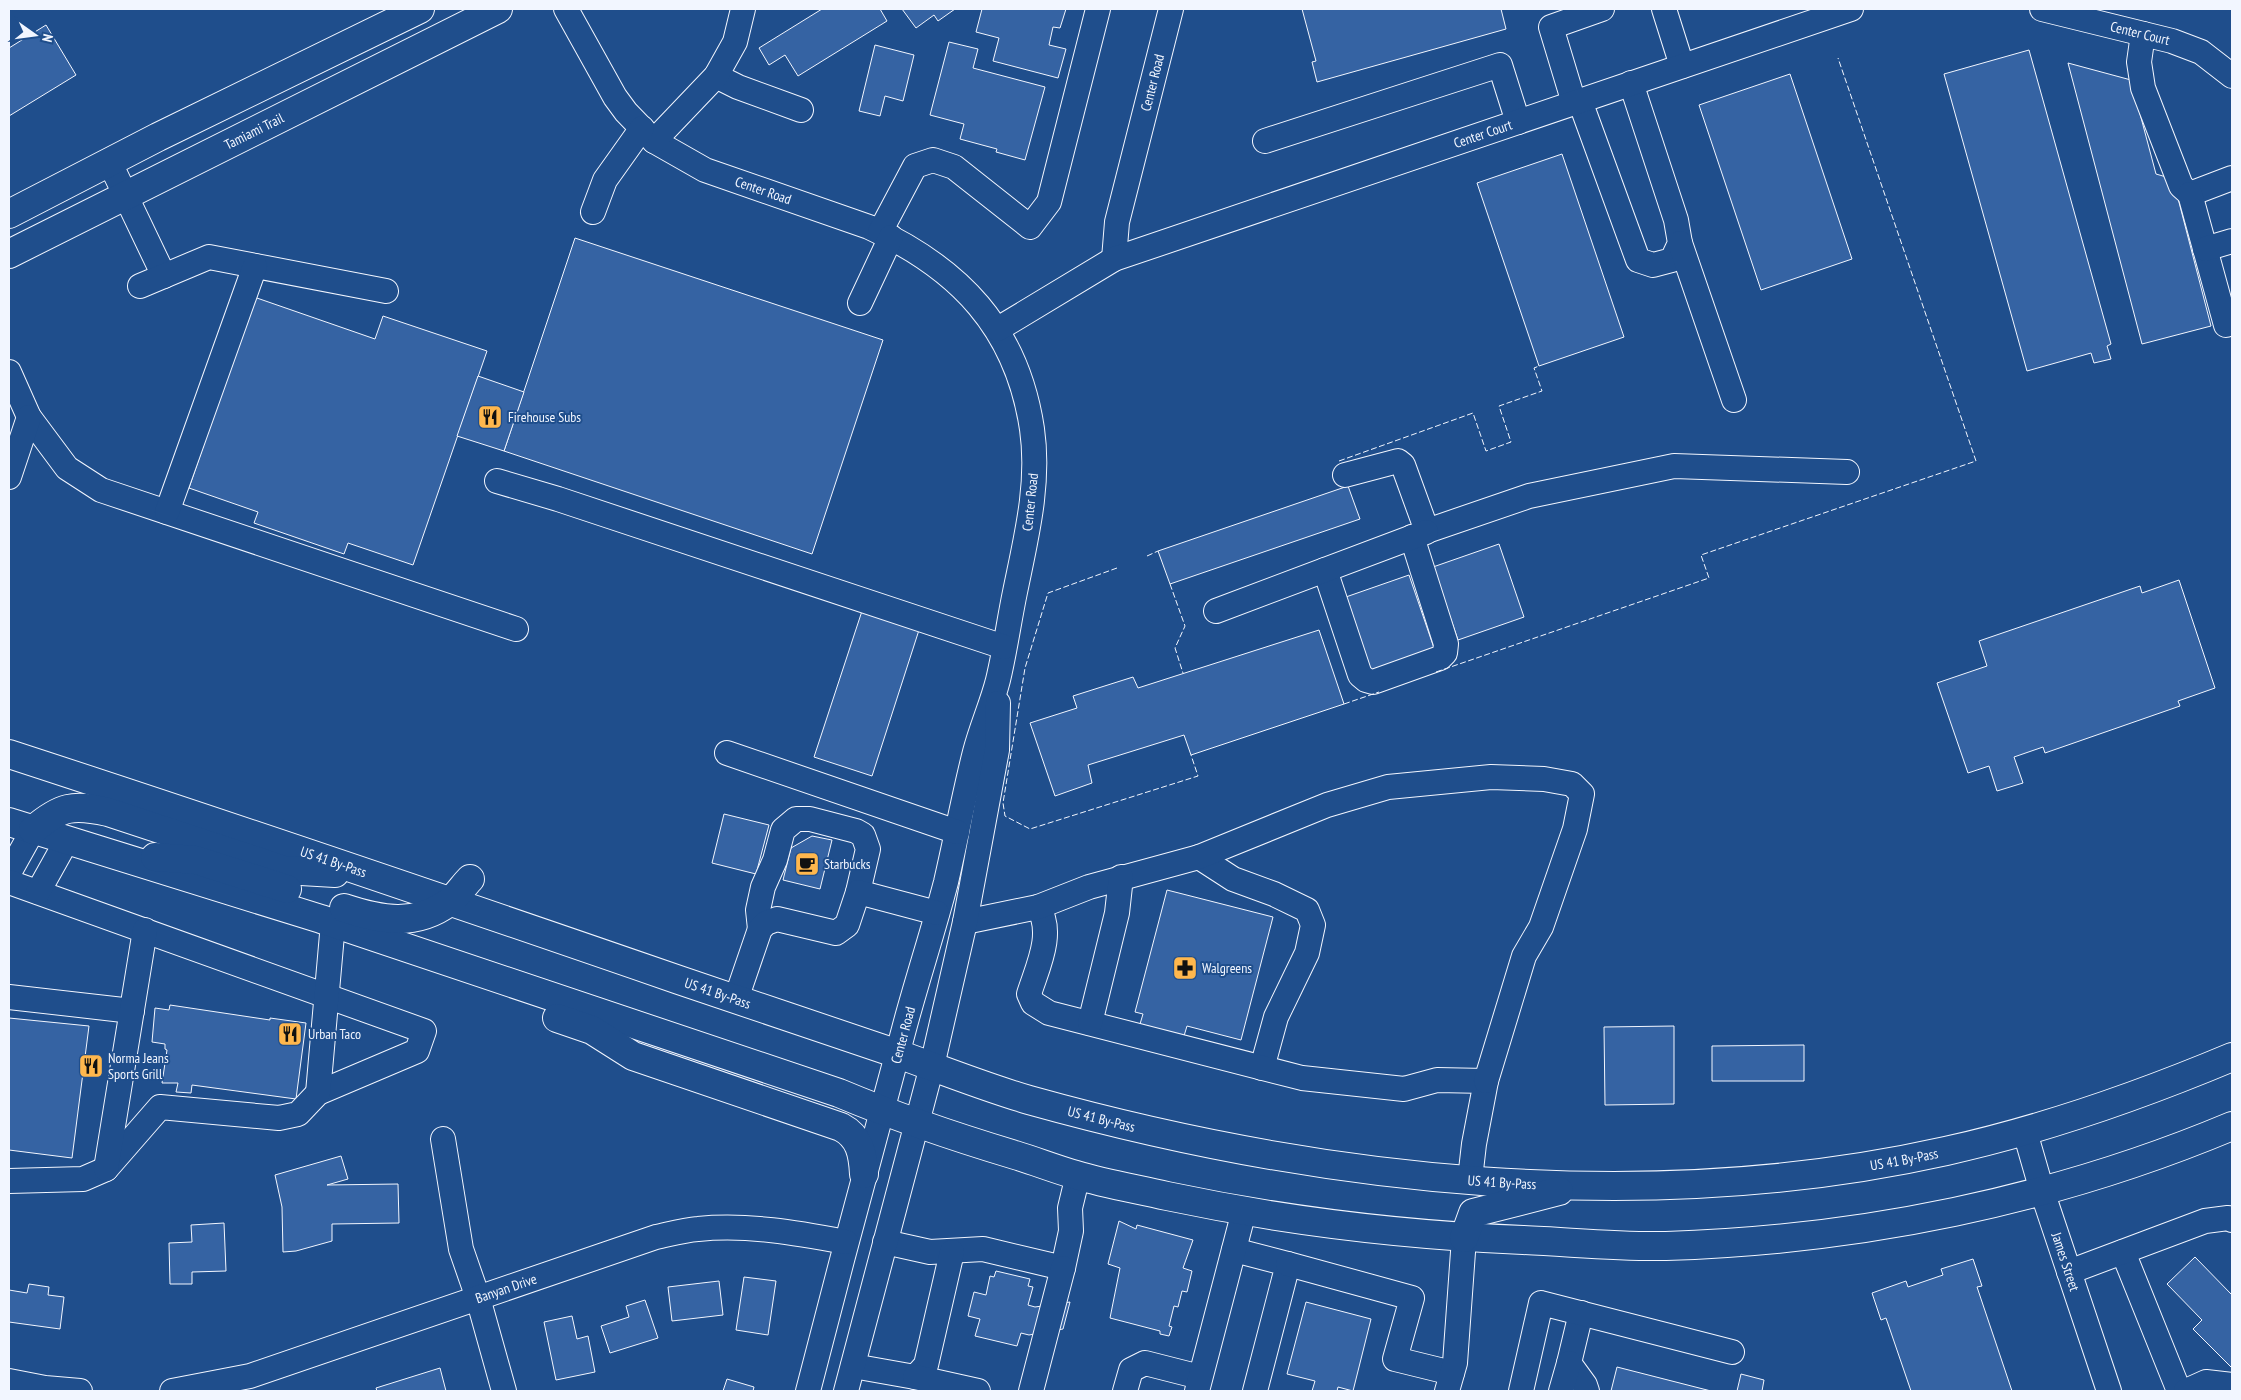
<svg xmlns="http://www.w3.org/2000/svg" width="2241" height="1400" viewBox="0 0 2241 1400" font-family="'PT Sans Narrow',sans-serif">
<style>
.building{fill:#3563a3;stroke:#f2f6ff}
.lines{fill:none;stroke-linecap:round;stroke-linejoin:round}
.minor-casing{stroke:#f2f6ff;stroke-width:26}
.major-casing{stroke:#f2f6ff;stroke-width:30}
.minor{stroke:#1f4e8c;stroke-width:24}
.major{stroke:#1f4e8c;stroke-width:28}
.fence{stroke:#f2f6ff;stroke-width:1;stroke-dasharray:6 2.5;stroke-linecap:butt}
.labels{text-anchor:middle;stroke-width:4;stroke-linejoin:round;paint-order:stroke}
.street-label{font-size:14px;fill:#f2f6ff;stroke:#1f4e8c}
.poi-label{font-size:14px;fill:#f2f6ff;stroke:#1f4e8c;text-anchor:start}
</style>
<rect width="100%" height="100%" fill="#1f4e8c"/>
<g class="building">
<polygon points="822,9 880,9 887,21 798,76 785,55 769,65 759,48"/>
<polygon points="902,9 955,9 938,21 934,15 916,28"/>
<polygon points="982,9 1066,9 1060,28 1053,27 1049,45 1066,49 1058,78 993,61 999,38 976,32"/>
<polygon points="1302,9 1501,9 1506,29 1317,82 1312,62 1316,61"/>
<polygon points="46,25 76,75 9,116 9,48"/>
<polygon points="949,42 978,49 973,68 1045,87 1025,160 996,152 997,149 960,139 964,124 930,115"/>
<polygon points="875,45 914,55 903,101 885,96 880,116 859,111"/>
<polygon points="2029,50 2111,344 2107,346 2111,359 2094,363 2091,353 2027,371 1944,74"/>
<polygon points="2068,63 2131,80 2156,174 2173,179 2211,326 2142,344"/>
<polygon points="1790,74 1852,259 1761,290 1699,105"/>
<polygon points="1562,154 1624,337 1539,366 1477,183"/>
<polygon points="575,238 883,340 812,554 504,451"/>
<polygon points="254,297 375,339 383,316 487,351 413,565 348,543 344,554 254,523 258,512 189,488"/>
<polygon points="478,376 524,392 504,451 457,436"/>
<polygon points="1348,486 1360,519 1170,584 1158,551"/>
<polygon points="1499,544 1524,617 1458,640 1433,567"/>
<polygon points="1409,575 1434,648 1369,671 1343,598"/>
<polygon points="2179,580 2215,688 2178,701 2180,706 2045,753 2043,747 2014,757 2023,783 1997,791 1989,766 1968,773 1937,683 1987,666 1979,641 2140,586 2142,593"/>
<polygon points="862,611 919,630 872,776 814,757"/>
<polygon points="1319,630 1344,704 1191,755 1184,735 1088,765 1092,783 1055,796 1030,723 1077,708 1073,696 1133,677 1138,688"/>
<polygon points="724,814 769,825 756,874 712,863"/>
<polygon points="812,836 832,840 820,889 783,880 791,848"/>
<polygon points="1167,890 1273,917 1241,1040 1187,1026 1184,1036 1140,1024 1143,1014 1135,1012"/>
<polygon points="170,1005 270,1020 270,1018 306,1023 296,1099 192,1085 191,1093 176,1092 178,1083 162,1083 167,1050 165,1049 165,1044 152,1042 155,1008 169,1010"/>
<polygon points="9,1018 89,1026 72,1158 9,1150"/>
<polygon points="1674,1026 1674,1104 1605,1105 1604,1027"/>
<polygon points="1804,1045 1804,1081 1712,1081 1712,1046"/>
<polygon points="341,1156 348,1179 327,1185 398,1184 399,1223 332,1224 332,1241 296,1251 283,1252 282,1207 275,1175"/>
<polygon points="1119,1221 1136,1229 1137,1225 1193,1240 1183,1268 1192,1271 1187,1292 1182,1291 1178,1307 1174,1306 1169,1326 1172,1327 1169,1336 1160,1334 1160,1331 1110,1318 1120,1268 1108,1264"/>
<polygon points="224,1223 226,1271 192,1272 192,1284 170,1284 169,1243 192,1242 191,1225"/>
<polygon points="2195,1257 2232,1295 2232,1368 2193,1329 2202,1320 2167,1284"/>
<polygon points="1973,1259 1982,1286 1977,1287 2012,1391 1911,1391 1886,1318 1881,1320 1872,1293 1906,1281 1908,1287 1943,1275 1941,1269"/>
<polygon points="996,1271 1030,1279 1028,1286 1033,1287 1028,1305 1035,1307 1070,1302 1063,1329 1029,1335 1021,1333 1017,1346 975,1336 980,1319 968,1316 974,1292 986,1295 990,1276 994,1277"/>
<polygon points="744,1277 776,1281 768,1335 736,1330"/>
<polygon points="719,1281 723,1315 672,1321 668,1287"/>
<polygon points="29,1284 49,1287 48,1295 64,1297 60,1329 9,1322 9,1290 27,1293"/>
<polygon points="645,1300 658,1338 610,1353 601,1326 629,1317 626,1306"/>
<polygon points="1306,1302 1371,1319 1353,1391 1338,1387 1337,1391 1312,1391 1315,1381 1287,1374"/>
<polygon points="572,1316 577,1339 588,1336 595,1372 556,1380 544,1322"/>
<polygon points="1617,1367 1711,1391 1611,1391"/>
<polygon points="440,1368 446,1391 377,1391 376,1388"/>
<polygon points="1741,1374 1764,1380 1762,1391 1737,1391"/>
<polygon points="727,1379 754,1387 753,1391 723,1391"/>
</g>
<g class="lines">
<defs>
<g id="minor">
<path id="s1" d="M566,9L615,97L626,112L654,141L705,170L869,227C959,268 1017,328 1032,429C1040,484 1026,538 1015,592C1009,621 1005,651 998,680C992,704 981,728 975,752C964,795 956,839 946,882C933,932 917,980 904,1029C871,1150 839,1270 808,1391"/>
<polyline points="1664,9 1682,66"/>
<path id="s2" d="M2042,9L2172,41L2201,52L2232,76"/>
<polyline points="2143,34 2139,62 2143,88 2181,186 2190,194 2232,178"/>
<polyline points="716,76 738,87 801,110"/>
<polyline points="1580,101 1638,260 1653,265 1672,260 1680,243 1676,220 1631,83"/>
<polyline points="1574,103 1551,27 1602,9"/>
<polyline points="654,141 716,76 735,42 743,9"/>
<polyline points="1265,141 1500,65 1518,122"/>
<polyline points="110,163 164,276"/>
<polyline points="2190,194 2226,325"/>
<polyline points="593,212 605,180 642,128"/>
<polyline points="880,232 915,166 933,160 954,167 1030,227 1049,202 1098,9"/>
<polyline points="1680,243 1734,400"/>
<polyline points="2205,249 2232,241"/>
<path id="s3" d="M1114,259L1117,222L1171,9"/>
<polyline points="140,286 209,257 386,291"/>
<polyline points="860,303 891,237"/>
<path id="s4" d="M998,329L1114,259L1851,9"/>
<polyline points="9,372 29,417 67,468 101,490 516,629"/>
<polyline points="1345,475 1398,461 1403,465 1427,531 1529,496 1674,466 1847,472"/>
<polyline points="9,477 29,417"/>
<polyline points="497,481 558,499 1004,647"/>
<polyline points="167,512 255,266"/>
<polyline points="1325,570 1360,675 1366,680 1373,682 1440,658 1445,653 1446,644 1412,537"/>
<polyline points="1216,611 1426,532"/>
<polyline points="727,753 957,832"/>
<polyline points="1199,857 1233,879 1274,894 1307,910 1313,925 1307,953 1276,1017 1262,1068"/>
<polyline points="9,873 33,830"/>
<polyline points="9,882 424,1031 417,1051 318,1093 298,1114 279,1118 160,1107 106,1169 83,1179 9,1181"/>
<polyline points="38,892 67,840"/>
<path d="M1038,907C1055,933 1037,968 1029,994L1033,1003L1049,1013L1302,1078L1404,1089L1437,1080L1486,1081L1474,1144L1470,1179"/>
<polyline points="965,922 1038,907 1089,887 1199,857 1327,805 1388,787 1491,777 1544,779 1572,784 1582,794 1575,829 1541,927 1524,956 1486,1081"/>
<polyline points="760,929 758,910 763,887 775,860 783,830 796,819 810,819 856,831 863,835 868,849 858,892"/>
<polyline points="9,997 132,1011"/>
<polyline points="736,999 760,929 766,923 777,919 836,933 847,925 858,892 937,913"/>
<polyline points="1090,1023 1117,913 1121,877"/>
<polyline points="318,1093 333,923"/>
<path id="s5" d="M2025,1132L2042,1191L2109,1391"/>
<polyline points="443,1139 461,1249 478,1298 504,1391"/>
<polyline points="106,1169 145,930"/>
<polyline points="885,1242 930,1252 983,1249 1063,1268 1071,1231 1070,1208 1078,1175"/>
<polyline points="1234,1250 1288,1264 1255,1391"/>
<polyline points="2123,1252 2179,1391"/>
<polyline points="1288,1264 1412,1298 1395,1359 1452,1373"/>
<polyline points="2069,1272 2205,1221 2228,1218 2232,1220"/>
<polyline points="1581,1313 1569,1363 1585,1385 1587,1391"/>
<polyline points="853,1366 915,1377 926,1365 952,1252"/>
<polyline points="915,1377 978,1391"/>
<polyline points="9,1381 45,1388 80,1391"/>
<path id="s6" d="M172,1391L250,1376L656,1237C670,1234 684,1230 698,1229C748,1224 797,1233 846,1242"/>
<polyline points="846,1391 932,1066 965,922 997,750 998,703"/>
<polyline points="1031,1391 1063,1268"/>
<polyline points="1125,1391 1131,1370 1145,1363 1200,1377"/>
<polyline points="1197,1391 1244,1211"/>
<polyline points="1447,1391 1455,1363 1464,1238"/>
<polyline points="1521,1391 1541,1303 1732,1352"/>
<polyline points="1561,1391 1569,1363"/>
<polyline points="2186,1391 2206,1382 2232,1385"/>
</g>
<g id="major">
<polyline points="9,214 158,137 420,9"/>
<path id="s7" d="M9,254L498,9"/>
<path id="s8" d="M9,754C233,827 456,903 679,980C752,1005 825,1029 898,1054C942,1070 985,1087 1029,1100C1323,1182 1645,1218 1946,1151C2045,1129 2139,1096 2232,1057"/>
<path d="M9,822L321,919L839,1093C896,1117 955,1137 1015,1155C1035,1161 1055,1169 1076,1175C1106,1184 1137,1189 1167,1196C1285,1221 1403,1235 1523,1240C1571,1242 1618,1247 1666,1246C1860,1240 2053,1201 2232,1126"/>
<path d="M33,830C61,806 73,804 108,812L284,870L335,873"/>
<polyline points="155,857 196,860 287,889"/>
<path d="M344,908C380,920 416,927 449,902C457,896 463,886 470,879"/>
<path d="M557,1018L592,1030L633,1056L841,1127C860,1137 863,1154 864,1174"/>
<polyline points="1464,1238 1473,1213 1559,1191"/>
</g>
</defs>
<use href="#minor" class="minor-casing"/>
<use href="#major" class="major-casing"/>
<use href="#minor" class="minor"/>
<use href="#major" class="major"/>
<g class="fence">
<polyline points="1339,461 1473,413 1486,451 1511,442 1499,406 1542,391 1534,368 1539,366"/>
<polyline points="1147,556 1158,551"/>
<polyline points="1117,568 1048,593 1025,668 1003,803 1005,816 1030,829 1198,776 1191,755"/>
<polyline points="1170,584 1185,626 1175,648 1183,673"/>
<polyline points="1436,672 1709,578 1701,555 1976,461 1838,58"/>
<polyline points="1344,704 1379,692"/>
</g>
</g>
<defs>
<symbol id="restaurant-square" viewBox="-11 -11 22 22"><rect x="-9" y="-9" width="18" height="18" rx="4" fill="#ffb74d" stroke="#1f4e8c"/><path d="M-5-6h1v4h1v-4h1v4h1v-4h1v5L-1.5 .5V6h-2V.5L-5-1ZM5-6V6H3V1.5H1.5Q1.5-4 5-6Z" fill="#111"/></symbol>
<symbol id="cafe-square" viewBox="-11 -11 22 22"><rect x="-9" y="-9" width="18" height="18" rx="4" fill="#ffb74d" stroke="#1f4e8c"/><path d="M-5.5-4.5H6V0H3Q3 3.5 0 3.5H-2.5Q-5.5 3.5-5.5 0ZM3-3.2v2h1.7v-2ZM-6 4.5H4V6H-6Z" fill="#111"/></symbol>
<symbol id="pharmacy-square" viewBox="-11 -11 22 22"><rect x="-9" y="-9" width="18" height="18" rx="4" fill="#ffb74d" stroke="#1f4e8c"/><path d="M-2-6h4v4h4v4h-4v4h-4v-4h-4v-4h4Z" fill="#111"/></symbol>
</defs>
<g fill-rule="evenodd">
<use href="#restaurant-square" x="476" y="403" width="28" height="28"/>
<use href="#cafe-square" x="793" y="850" width="28" height="28"/>
<use href="#pharmacy-square" x="1171" y="954" width="28" height="28"/>
<use href="#restaurant-square" x="276" y="1020" width="28" height="28"/>
<use href="#restaurant-square" x="77" y="1052" width="28" height="28"/>
</g>
<g class="labels">
<g class="street-label">
<text dy="5" stroke="none"><textPath href="#s2" startOffset="101">Center Court</textPath></text>
<text dy="5" stroke="none"><textPath href="#s3" startOffset="181">Center Road</textPath></text>
<text dy="5" stroke="none"><textPath href="#s7" startOffset="274">Tamiami Trail</textPath></text>
<text dy="5" stroke="none"><textPath href="#s4" startOffset="525">Center Court</textPath></text>
<text dy="5" stroke="none"><textPath href="#s1" startOffset="280">Center Road</textPath></text>
<text transform="translate(1030 502) rotate(-84)" y="5">Center Road</text>
<text dy="5" stroke="none"><textPath href="#s8" startOffset="342">US 41 By-Pass</textPath></text>
<text dy="5" stroke="none"><textPath href="#s8" startOffset="748">US 41 By-Pass</textPath></text>
<text transform="translate(903 1035) rotate(-75)" y="5">Center Road</text>
<text dy="5" stroke="none"><textPath href="#s8" startOffset="1152">US 41 By-Pass</textPath></text>
<text dy="5" stroke="none"><textPath href="#s8" startOffset="1962">US 41 By-Pass</textPath></text>
<text dy="5" stroke="none"><textPath href="#s8" startOffset="1558">US 41 By-Pass</textPath></text>
<text dy="5" stroke="none"><textPath href="#s5" startOffset="136">James Street</textPath></text>
<text dy="5" stroke="none"><textPath href="#s6" startOffset="350">Banyan Drive</textPath></text>
</g>
<g class="poi-label">
<text x="508" y="422">Firehouse Subs</text>
<text x="824" y="869">Starbucks</text>
<text x="1202" y="973">Walgreens</text>
<text x="308" y="1039">Urban Taco</text>
<text x="108" y="1063">Norma Jeans<tspan x="108" dy="16">Sports Grill</tspan></text>
</g>
</g>
<rect width="2241" height="1400" fill="none" stroke="#f2f6ff" stroke-width="20"/>
<g transform="translate(35 35) rotate(104)" stroke="#1f4e8c" stroke-width="4" paint-order="stroke">
<path d="M0-4L9 19L0 12L-9 19Z" fill="#f2f6ff"/>
<text y="-8" font-size="14" font-weight="bold" text-anchor="middle" fill="#f2f6ff">N</text>
</g>
</svg>
